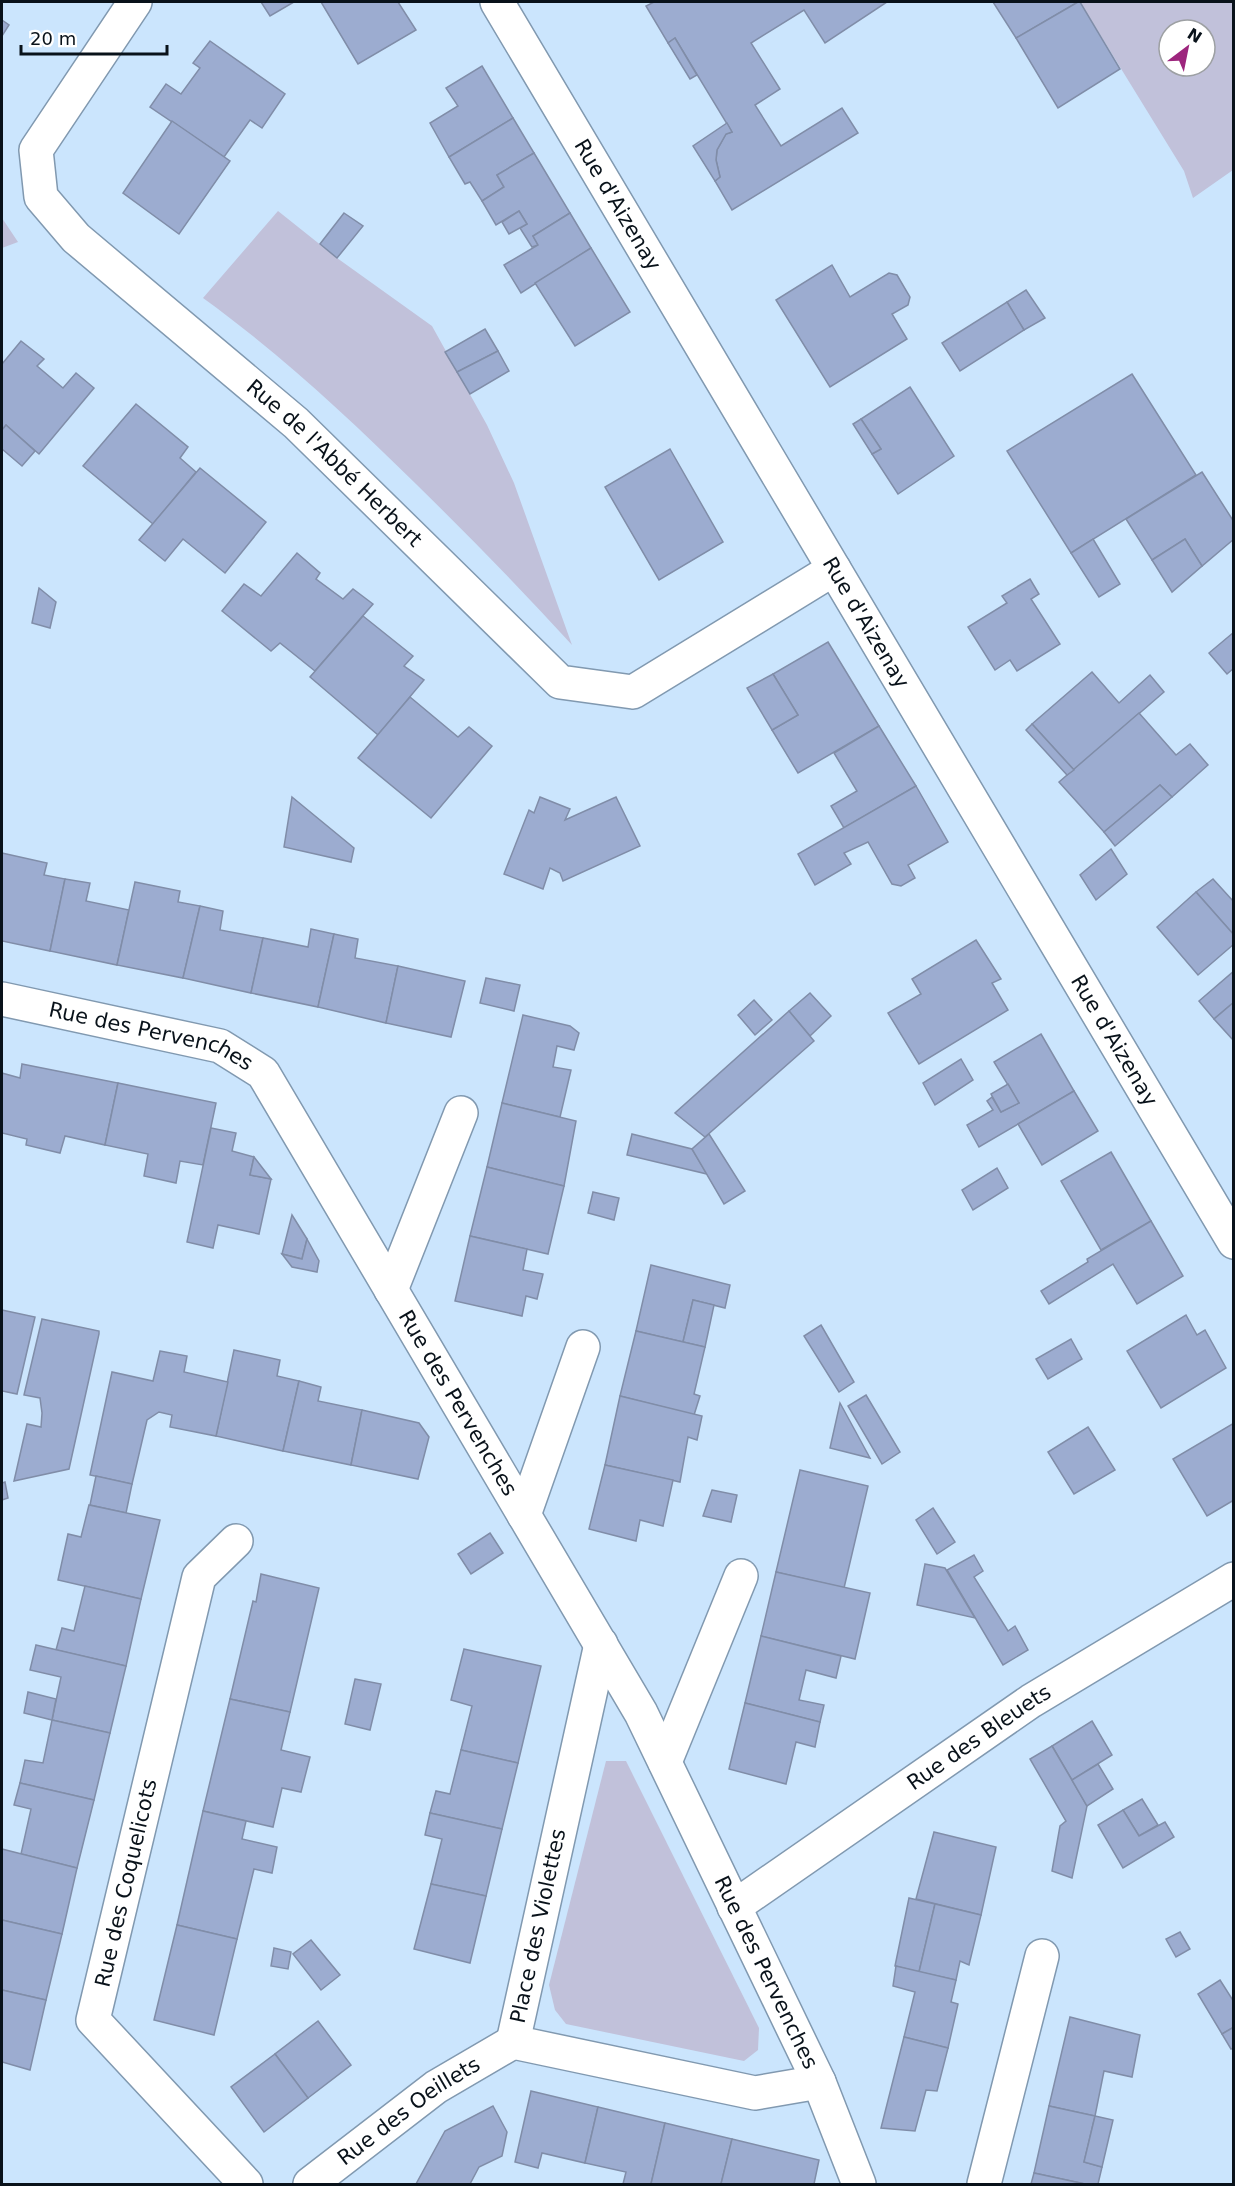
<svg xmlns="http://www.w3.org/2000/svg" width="1235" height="2186" viewBox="0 0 1235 2186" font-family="'DejaVu Sans',sans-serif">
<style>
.green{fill:#c1c1da;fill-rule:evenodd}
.building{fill:#9cacd0;stroke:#808da8;stroke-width:1.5}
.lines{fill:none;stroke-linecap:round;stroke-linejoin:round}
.minor-casing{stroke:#8199b0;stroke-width:36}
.secondary-casing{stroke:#8199b0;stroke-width:36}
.minor{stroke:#fff;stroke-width:33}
.secondary{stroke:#fff;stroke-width:33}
.labels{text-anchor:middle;stroke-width:5;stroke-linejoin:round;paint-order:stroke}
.street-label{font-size:21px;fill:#09121a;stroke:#fff}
</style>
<rect width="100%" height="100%" fill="#cbe5fd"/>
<g class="green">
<path d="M1080,2H1233V170L1193,198L1184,171ZM1169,30H1205V66H1169Z"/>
<path d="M278,211L337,258L432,326L487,425L514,483L572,645C522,590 470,537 416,484C349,418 279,353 203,298Z"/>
<polygon points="2,218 18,242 2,248"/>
<polygon points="606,1761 626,1761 759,2028 758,2050 744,2061 566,2024 555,2010 549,1985"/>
</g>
<g class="building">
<polygon points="261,2 294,2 270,16"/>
<polygon points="321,2 398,2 416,30 358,64"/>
<polygon points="654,2 887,2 825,43 804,10 751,43 780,89 755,105 781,146 842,108 858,133 732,210 715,181 720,177 716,160 717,150 726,134 732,132 675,38 668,43 646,6"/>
<polygon points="993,2 1078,2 1016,38"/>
<polygon points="1078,2 1080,2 1120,69 1058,108 1016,38"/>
<polygon points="2,20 9,25 2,36"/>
<polygon points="675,38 697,75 690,79 668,43"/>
<polygon points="210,41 285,94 262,128 250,120 224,157 150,107 166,84 181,94 200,68 193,63"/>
<polygon points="482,66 513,118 449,157 430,123 458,106 446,88"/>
<polygon points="513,118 534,153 497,175 504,187 482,201 470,182 465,184 449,157"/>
<polygon points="172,121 230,161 179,234 123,193"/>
<polygon points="727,123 732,132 726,134 717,150 716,160 720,177 715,181 693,146"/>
<polygon points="534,153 570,213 533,236 538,245 532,247 520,228 527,224 519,211 496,225 482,201 504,187 497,175"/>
<polygon points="519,211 527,224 509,234 502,222"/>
<polygon points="344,213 363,226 337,258 320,244"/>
<polygon points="570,213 591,248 521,293 504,265 538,245 533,236"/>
<polygon points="591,248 630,312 575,346 535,283"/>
<polygon points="832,265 850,297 889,273 897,275 910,297 908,305 892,314 907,339 830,387 776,300"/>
<polygon points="1026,290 1045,318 1024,330 1007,302"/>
<polygon points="1007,302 1024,330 960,371 942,343"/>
<polygon points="485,329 498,351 457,372 445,352"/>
<polygon points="21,341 44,359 37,366 63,388 76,373 94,388 39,454 6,425 2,430 2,364"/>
<polygon points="498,351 509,371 470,394 457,372"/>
<polygon points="1132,374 1196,475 1071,553 1007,451"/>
<polygon points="910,387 954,456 898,494 872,454 881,449 861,419"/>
<polygon points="136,404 188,447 180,458 196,472 153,524 83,466"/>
<polygon points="861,419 881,449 872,454 853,424"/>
<polygon points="6,425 35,451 22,466 2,449 2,430"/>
<polygon points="670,449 723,542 659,580 605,487"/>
<polygon points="200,468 266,522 225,573 183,539 165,561 139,540"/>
<polygon points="1202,472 1234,522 1234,539 1202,566 1185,539 1152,560 1126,519"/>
<polygon points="1093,539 1120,584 1099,597 1071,553"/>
<polygon points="1185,539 1202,566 1172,592 1152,560"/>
<polygon points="297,553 320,573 316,579 343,599 353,589 373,604 315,671 280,643 271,651 222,611 244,584 261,596"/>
<polygon points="1030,579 1039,594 1031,599 1060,644 1017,671 1010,660 995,670 968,627 1007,603 1002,596"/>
<polygon points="39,588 56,602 50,628 32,623"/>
<polygon points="363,616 413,656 404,666 424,680 378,735 310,677"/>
<polygon points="1234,632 1234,668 1227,674 1209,653"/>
<polygon points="828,642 879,726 798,773 772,730 798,715 773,674"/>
<polygon points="1092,672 1119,703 1150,675 1164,692 1074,770 1032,724"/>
<polygon points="773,674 798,715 772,730 747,688"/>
<polygon points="410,697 458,737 469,727 492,746 431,818 358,758"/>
<polygon points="1139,713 1176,755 1190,744 1208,765 1172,797 1160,785 1104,832 1059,782"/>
<polygon points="1032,724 1074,770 1067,775 1026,730"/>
<polygon points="879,726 916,786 844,828 831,806 857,791 834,753"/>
<polygon points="1160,785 1172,797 1115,846 1104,832"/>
<polygon points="916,786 948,842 908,865 915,878 901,886 892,884 868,842 844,853 851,864 815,885 798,854"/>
<polygon points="292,797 354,848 351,862 284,847"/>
<polygon points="540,797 570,809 565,820 616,797 640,846 563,881 560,873 550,868 543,889 504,874 529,810 534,813"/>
<polygon points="1111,849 1127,874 1096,900 1080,875"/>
<polygon points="2,853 47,863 44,875 65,879 50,951 2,941"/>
<polygon points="65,879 90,883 86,901 129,910 117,965 50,951"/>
<polygon points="1213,879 1234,902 1234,935 1196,892"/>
<polygon points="135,882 180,891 178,902 200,906 183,978 117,965"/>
<polygon points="1196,892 1234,935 1234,944 1198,975 1157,927"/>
<polygon points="200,906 223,911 220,930 263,938 251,993 183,978"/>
<polygon points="311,929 334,934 318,1007 251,993 263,938 308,947"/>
<polygon points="334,934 358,939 355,958 398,966 386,1023 318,1007"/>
<polygon points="976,940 1001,979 992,983 1008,1010 919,1064 888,1013 921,994 912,979"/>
<polygon points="398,966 465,981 451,1037 386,1023"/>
<polygon points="1234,971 1234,1002 1214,1019 1199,1001"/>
<polygon points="486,978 520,985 514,1011 480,1003"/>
<polygon points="810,993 831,1016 810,1036 789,1011"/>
<polygon points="754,1000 772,1020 755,1035 738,1015"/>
<polygon points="1234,1002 1234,1041 1214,1019"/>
<polygon points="789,1011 814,1041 705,1137 675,1113"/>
<polygon points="523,1015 570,1026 579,1033 574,1050 557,1046 553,1067 571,1070 560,1117 502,1103"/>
<polygon points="1041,1034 1074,1091 979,1147 967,1125 993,1110 987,1101 992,1097 1001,1112 1019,1103 994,1062"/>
<polygon points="961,1059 973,1080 935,1105 923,1083"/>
<polygon points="22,1064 118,1083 105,1145 65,1136 60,1153 26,1145 27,1139 2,1133 2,1073 20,1078"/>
<polygon points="118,1083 216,1103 203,1165 180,1161 176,1183 144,1176 148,1154 105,1145"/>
<polygon points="1008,1084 1019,1103 1001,1112 991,1094"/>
<polygon points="1074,1091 1098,1131 1042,1165 1018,1124"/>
<polygon points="502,1103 576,1121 564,1186 487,1167"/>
<polygon points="211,1128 236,1133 232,1151 254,1157 250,1175 271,1179 259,1234 218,1225 213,1248 187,1242"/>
<polygon points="632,1134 692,1149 707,1174 627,1155"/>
<polygon points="709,1134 745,1191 724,1204 692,1149"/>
<polygon points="1111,1152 1151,1221 1101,1250 1061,1181"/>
<polygon points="254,1157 271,1179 250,1175"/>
<polygon points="487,1167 564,1186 548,1254 470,1236"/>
<polygon points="997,1168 1008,1188 973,1210 962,1190"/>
<polygon points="593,1192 619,1198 614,1220 588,1213"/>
<polygon points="292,1215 307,1239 302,1259 282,1254"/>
<polygon points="1151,1221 1183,1276 1137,1304 1113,1264 1049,1304 1041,1291 1088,1262 1087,1259"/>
<polygon points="470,1236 527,1249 523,1270 543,1274 537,1299 526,1296 522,1316 455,1301"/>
<polygon points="307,1239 319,1261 317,1272 292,1267 282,1254 302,1259"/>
<polygon points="651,1265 730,1285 725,1308 693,1300 683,1342 636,1331"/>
<polygon points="693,1300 714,1305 705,1347 683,1342"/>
<polygon points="2,1310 35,1317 17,1394 2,1391"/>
<polygon points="1186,1315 1197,1335 1205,1330 1226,1368 1161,1408 1127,1351"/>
<polygon points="42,1319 99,1331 99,1334 69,1469 14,1481 27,1424 41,1427 42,1413 40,1398 24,1395"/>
<polygon points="821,1325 854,1382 839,1392 804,1336"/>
<polygon points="636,1331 705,1347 694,1394 700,1396 694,1415 620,1396"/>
<polygon points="1071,1339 1082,1359 1048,1379 1036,1359"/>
<polygon points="234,1350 280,1360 277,1376 299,1381 283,1451 216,1436"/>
<polygon points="160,1351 187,1356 184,1372 228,1382 216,1436 170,1427 172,1415 159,1412 147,1420 132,1484 90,1475 112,1372 153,1381"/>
<polygon points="299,1381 321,1387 318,1401 362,1410 351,1465 283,1451"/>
<polygon points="866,1395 900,1452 882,1464 848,1406"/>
<polygon points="620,1396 702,1416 697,1440 688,1437 680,1482 605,1465"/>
<polygon points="840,1403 870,1458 830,1448"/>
<polygon points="362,1410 419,1423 429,1437 418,1479 351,1465"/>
<polygon points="1234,1423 1234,1500 1207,1516 1173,1459"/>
<polygon points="1088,1427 1115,1470 1074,1494 1048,1452"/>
<polygon points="605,1465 673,1480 663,1526 640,1520 636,1541 589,1529"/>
<polygon points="800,1470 868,1486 844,1588 776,1572"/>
<polygon points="96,1476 132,1484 126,1513 90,1505"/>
<polygon points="5,1482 8,1498 2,1500 2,1483"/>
<polygon points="712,1490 737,1495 731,1522 703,1516"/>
<polygon points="89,1505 160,1520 141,1599 58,1580 68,1534 81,1537"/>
<polygon points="933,1508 955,1542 937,1554 916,1520"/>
<polygon points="490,1533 503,1553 471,1574 458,1554"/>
<polygon points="974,1555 983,1571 974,1577 1008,1631 1015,1626 1028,1650 1003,1665 947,1570"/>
<polygon points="925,1564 945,1568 975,1618 917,1605"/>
<polygon points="776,1572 870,1593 855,1659 761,1636"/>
<polygon points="261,1574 319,1588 290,1712 230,1699 253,1601 256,1602"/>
<polygon points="85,1586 141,1599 126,1666 56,1650 62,1628 74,1631"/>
<polygon points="761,1636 841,1656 836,1678 806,1670 799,1700 824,1705 820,1722 745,1703"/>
<polygon points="36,1645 126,1666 110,1733 52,1720 61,1677 30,1670"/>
<polygon points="464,1649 541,1666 518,1763 461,1750 472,1706 451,1700"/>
<polygon points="355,1679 381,1684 370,1730 345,1724"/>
<polygon points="28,1692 56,1699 52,1720 24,1713"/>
<polygon points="230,1699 290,1712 281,1750 310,1757 301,1792 282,1788 273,1827 203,1811"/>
<polygon points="745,1703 820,1722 815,1747 796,1742 786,1784 729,1769"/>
<polygon points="52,1720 110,1733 94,1800 20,1783 25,1760 43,1763"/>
<polygon points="1092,1721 1112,1755 1072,1780 1052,1746"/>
<polygon points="1052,1746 1087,1806 1072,1878 1052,1871 1060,1826 1066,1821 1030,1759"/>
<polygon points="461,1750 518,1763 502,1829 430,1813 436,1791 450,1794"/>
<polygon points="1098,1764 1113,1789 1087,1806 1072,1780"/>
<polygon points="20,1783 94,1800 77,1868 21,1854 31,1809 14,1805"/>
<polygon points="1142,1799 1158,1825 1139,1836 1123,1810"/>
<polygon points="1123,1810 1139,1836 1165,1822 1174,1837 1123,1868 1098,1825"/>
<polygon points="203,1811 246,1821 242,1839 277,1847 272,1873 254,1869 237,1939 177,1925"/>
<polygon points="430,1813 502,1829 486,1896 431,1884 442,1839 425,1835"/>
<polygon points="934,1832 996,1847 981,1915 916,1899"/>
<polygon points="2,1849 77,1868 62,1934 2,1920"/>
<polygon points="431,1884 486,1896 470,1963 414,1949"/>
<polygon points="909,1898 935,1904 919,1972 895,1966"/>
<polygon points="935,1904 981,1915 969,1965 960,1961 956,1980 919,1972"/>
<polygon points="2,1920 62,1934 46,2000 2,1990"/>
<polygon points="177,1925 237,1939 214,2035 154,2020"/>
<polygon points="1180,1932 1190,1949 1176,1957 1166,1939"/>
<polygon points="311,1940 340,1975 321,1990 293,1954"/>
<polygon points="274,1948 291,1952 288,1969 271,1966"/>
<polygon points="896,1966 956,1980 951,2002 958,2004 948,2048 904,2037 915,1992 893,1986"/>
<polygon points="1220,1980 1234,2002 1234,2027 1222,2034 1198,1994"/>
<polygon points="2,1990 46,2000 30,2070 2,2062"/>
<polygon points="1070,2017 1140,2035 1132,2077 1104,2071 1095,2116 1049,2106"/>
<polygon points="318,2021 351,2065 308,2098 275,2054"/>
<polygon points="1234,2027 1234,2048 1231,2049 1222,2034"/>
<polygon points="904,2037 948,2048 937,2091 926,2090 915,2131 881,2128"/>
<polygon points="275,2054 308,2098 264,2132 231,2087"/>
<polygon points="531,2091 598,2107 585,2163 542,2153 538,2168 515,2162"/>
<polygon points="493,2106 507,2132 502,2156 479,2167 470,2184 416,2184 445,2131"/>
<polygon points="1049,2106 1095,2116 1084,2162 1102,2167 1098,2184 1085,2184 1034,2173"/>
<polygon points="598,2107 665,2123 651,2184 623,2184 626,2172 585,2163"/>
<polygon points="1095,2116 1113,2120 1102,2167 1084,2162"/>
<polygon points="665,2123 732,2139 721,2184 651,2184"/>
<polygon points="732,2139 819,2160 814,2184 721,2184"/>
<polygon points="1034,2173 1085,2184 1031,2184"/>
</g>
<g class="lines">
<defs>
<g id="minor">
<path id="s1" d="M135,2L36,150L41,197L76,238L296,423L560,682L633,692L834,569"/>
<path id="s2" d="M2,999L220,1046L263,1073L641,1713L819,2082L859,2184"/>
<polyline points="391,1290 461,1113"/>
<polyline points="524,1515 583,1347"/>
<polyline points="236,1541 199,1577 93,2020 246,2184"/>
<polyline points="601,1644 513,2042 755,2093 819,2082"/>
<polyline points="665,1762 741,1576"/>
<path id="s3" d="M734,1907L1031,1701L1234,1579"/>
<path id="s4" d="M310,2184L436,2087L513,2042"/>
<polyline points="984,2184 1042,1956"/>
</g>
<g id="secondary">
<path id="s5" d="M497,2L1234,1242"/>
</g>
</defs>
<use href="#minor" class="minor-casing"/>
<use href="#secondary" class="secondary-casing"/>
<use href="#minor" class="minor"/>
<use href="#secondary" class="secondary"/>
</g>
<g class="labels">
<g class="street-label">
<text dy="7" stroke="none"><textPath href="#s5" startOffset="236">Rue d'Aizenay</textPath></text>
<text dy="7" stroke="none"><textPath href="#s1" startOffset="622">Rue de l'Abbé Herbert</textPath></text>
<text dy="7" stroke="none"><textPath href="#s5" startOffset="722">Rue d'Aizenay</textPath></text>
<text dy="7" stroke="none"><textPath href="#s2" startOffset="154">Rue des Pervenches</textPath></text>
<text dy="7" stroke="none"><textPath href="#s5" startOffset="1208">Rue d'Aizenay</textPath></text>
<text dy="7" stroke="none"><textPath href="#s2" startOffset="657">Rue des Pervenches</textPath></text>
<text dy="7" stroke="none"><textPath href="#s3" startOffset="298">Rue des Bleuets</textPath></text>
<text transform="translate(126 1883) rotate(-77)" y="7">Rue des Coquelicots</text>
<text transform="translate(538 1926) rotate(-78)" y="7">Place des Violettes</text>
<text dy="7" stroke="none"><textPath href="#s2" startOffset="1305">Rue des Pervenches</textPath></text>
<text dy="7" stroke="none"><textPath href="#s4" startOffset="123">Rue des Oeillets</textPath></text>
</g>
</g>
<rect width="1235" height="2186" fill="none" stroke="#09121a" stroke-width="6"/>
<g transform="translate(1187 48) rotate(32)"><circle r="28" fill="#ffffff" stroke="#9da0a3" stroke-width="1.5"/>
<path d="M0-4.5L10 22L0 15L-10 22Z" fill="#9d257d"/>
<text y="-9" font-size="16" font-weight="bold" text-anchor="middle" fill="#09121a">N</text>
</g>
<path d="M21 45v9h146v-9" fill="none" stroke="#09121a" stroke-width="3"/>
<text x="30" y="45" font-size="18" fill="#09121a" stroke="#ffffff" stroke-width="4.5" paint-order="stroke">20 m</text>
</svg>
